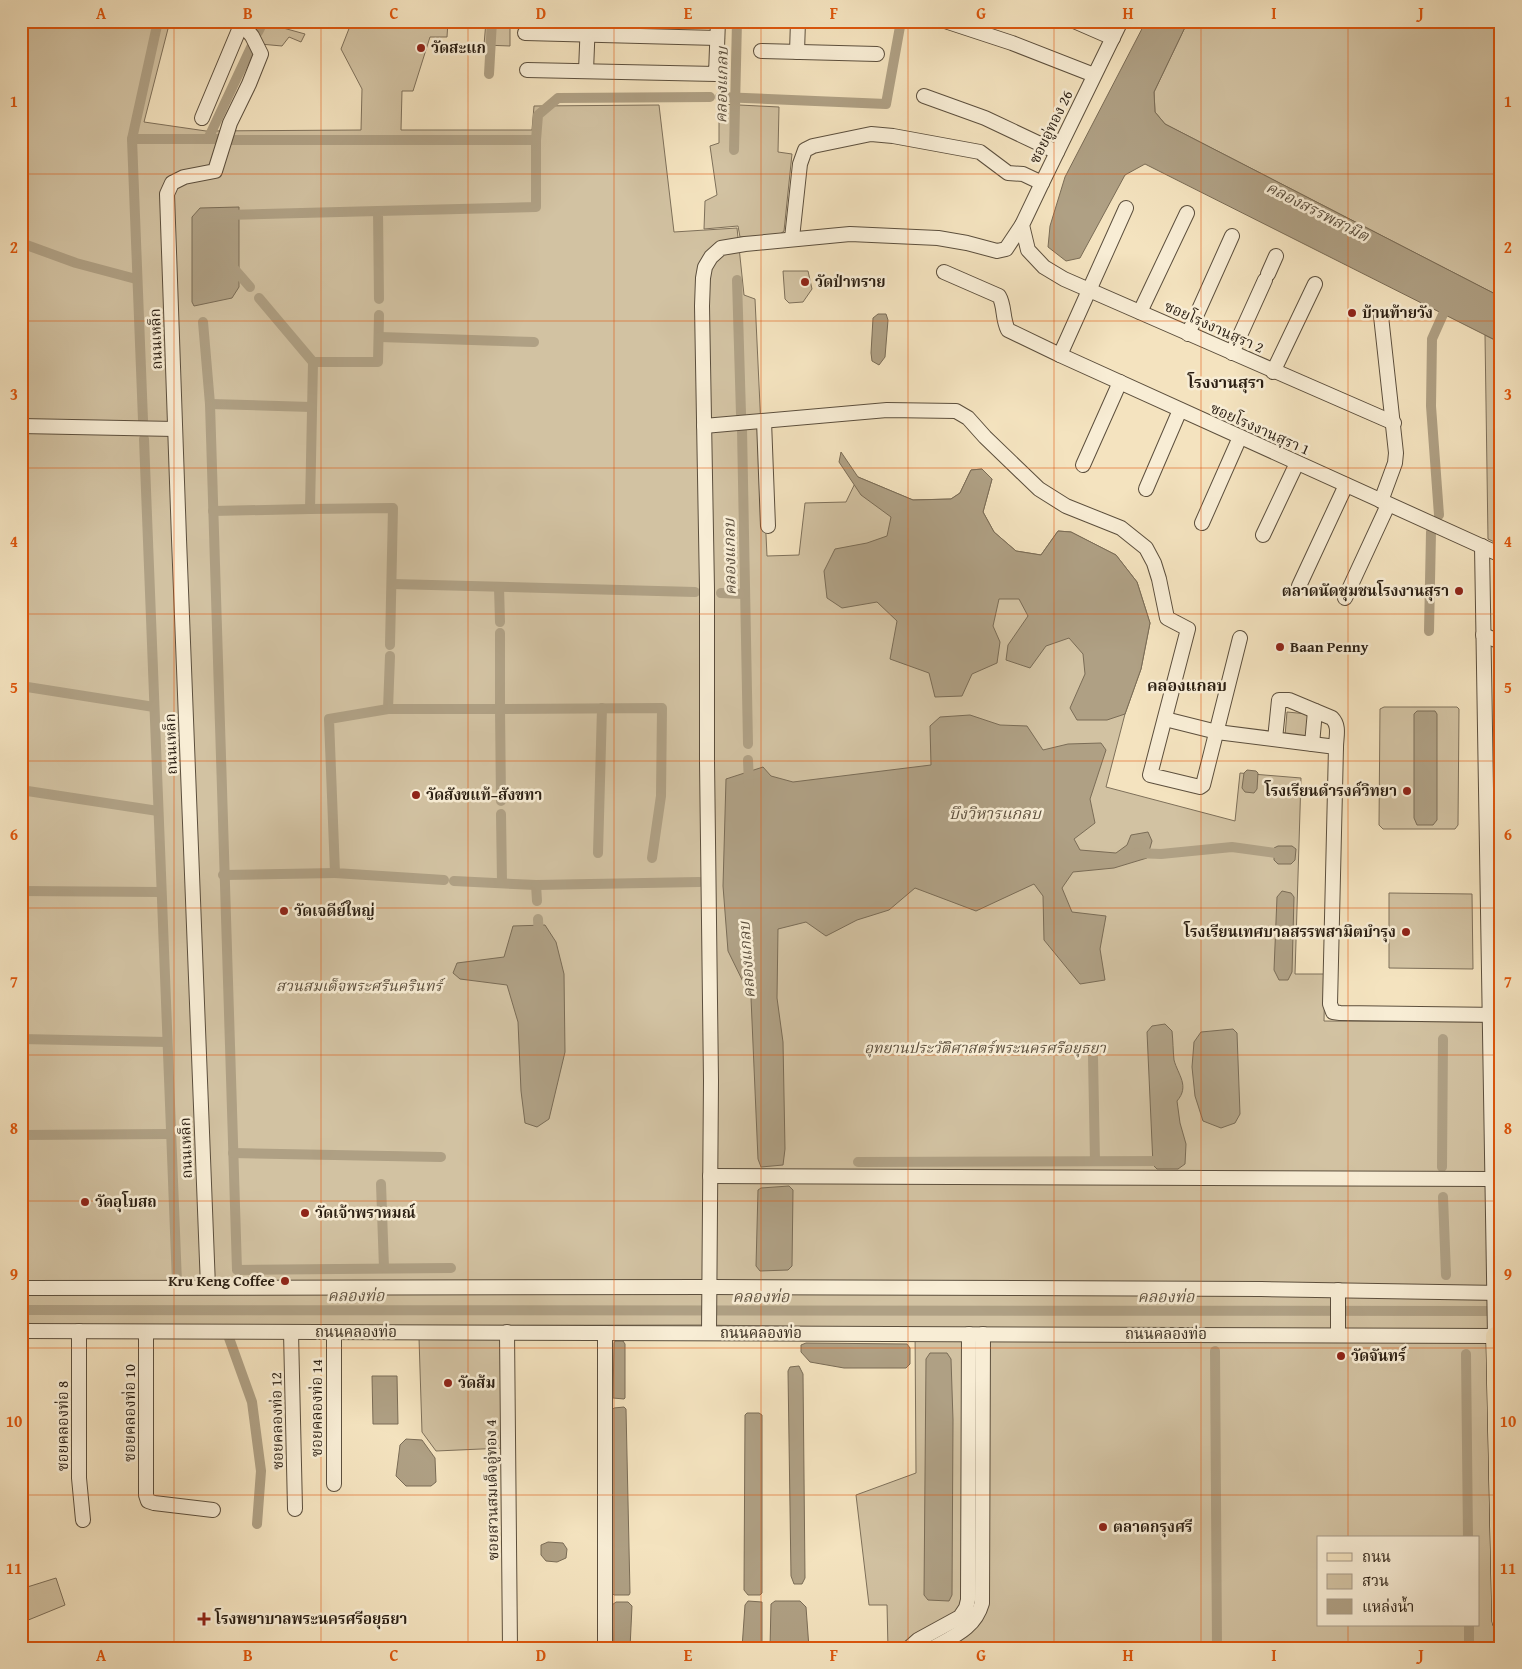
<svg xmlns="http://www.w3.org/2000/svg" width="1522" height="1669" viewBox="0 0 1522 1669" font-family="'Gentium Book Plus','Noto Serif Thai',serif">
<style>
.green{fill:#d2c2a2;stroke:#7e705a;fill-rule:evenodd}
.water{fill:#afa084;stroke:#7a6c56}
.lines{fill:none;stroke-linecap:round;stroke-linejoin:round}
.canal{stroke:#afa084;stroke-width:10}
.minor-casing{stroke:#5c4f3d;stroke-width:16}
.major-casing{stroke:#2a1e12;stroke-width:19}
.minor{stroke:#f8edd5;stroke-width:14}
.major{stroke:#f4e3bf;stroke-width:18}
.grid{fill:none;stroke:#de560c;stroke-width:1;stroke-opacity:0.55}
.poi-dot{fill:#8f2418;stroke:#f8edd5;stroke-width:2}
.labels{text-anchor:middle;stroke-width:5;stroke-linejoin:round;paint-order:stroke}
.poi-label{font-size:15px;font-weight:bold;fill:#2a1e12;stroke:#f8edd5;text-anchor:start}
.street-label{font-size:15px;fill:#2a1e12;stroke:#f8edd5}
.park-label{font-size:15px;font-style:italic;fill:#5c4f3d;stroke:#f8edd5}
.water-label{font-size:16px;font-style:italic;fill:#5f5240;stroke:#f8edd5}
.neighbourhood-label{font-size:16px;font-weight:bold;fill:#2a1e12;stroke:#f8edd5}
.neatline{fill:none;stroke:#de560c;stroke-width:2}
.grid-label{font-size:16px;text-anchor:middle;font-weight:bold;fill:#de560c}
</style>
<rect width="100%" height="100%" fill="#f4e3bf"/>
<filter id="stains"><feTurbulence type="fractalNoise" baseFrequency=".004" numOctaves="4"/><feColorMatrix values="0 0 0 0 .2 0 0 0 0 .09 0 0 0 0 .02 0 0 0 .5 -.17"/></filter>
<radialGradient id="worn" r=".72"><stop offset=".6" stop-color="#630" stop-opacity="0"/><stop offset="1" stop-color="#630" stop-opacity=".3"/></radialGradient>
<g class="green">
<path d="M21,21H170L144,122L206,131L361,130L362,89L341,49L352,21H448L447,37H430L413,91H402L401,130H532L534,106L659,105L674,232L737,228L744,295L755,299L767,556L799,555L805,503L846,502L858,477L913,500L951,499L960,493L971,470L982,469L992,479L983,512L994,532L1016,551L1041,555L1058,531L1071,532L1116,555L1137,582L1150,623L1141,669L1125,714L1106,787L1235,821L1240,773L1301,778L1295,974H1325L1324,1021L1484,1022L1501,1297V1648H888L887,1605H869L856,1495L916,1473L915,1328L700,1325L21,1326ZM1318,1538H1478V1625H1318Z"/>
<polygon points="241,21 277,21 276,26 305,34 301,42 289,37 282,46 260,44"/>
<polygon points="486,21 510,21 510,46 484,45"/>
<polygon points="1188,21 1501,21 1501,297 1165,124 1155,112 1154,92"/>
<polygon points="719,104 779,107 778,152 792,154 784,231 779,235 740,237 738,226 704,229 705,201 717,195 710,146 719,143"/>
<polygon points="783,271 808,271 812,289 803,302 789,303 785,299"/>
<polygon points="1485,335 1501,343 1501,545 1488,539"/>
<polygon points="1384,707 1457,707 1459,709 1458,825 1455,829 1383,829 1379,825 1380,709"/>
<polygon points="1287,712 1308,714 1306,737 1285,736"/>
<polygon points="1389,893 1472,894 1473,969 1389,968"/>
<polygon points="419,1338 503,1339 504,1448 436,1451 422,1432"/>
<polygon points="56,1578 65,1605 21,1623 21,1589"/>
</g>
<g class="water">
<polygon points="1146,21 1188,21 1154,92 1155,112 1165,124 1501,297 1501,343 1145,164 1125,175 1080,258 1066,261 1048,247 1050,226 1065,177"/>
<polygon points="239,207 239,287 232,298 194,306 192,302 192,217 200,208"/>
<polygon points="878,314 886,314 888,320 885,357 879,365 872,361 871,353 873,318"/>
<polygon points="841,452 858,477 913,500 951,499 960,493 971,470 982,469 992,479 983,512 994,532 1016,551 1041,555 1058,531 1071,532 1116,555 1137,582 1150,623 1141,669 1125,714 1107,720 1077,720 1070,708 1085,674 1083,654 1069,638 1046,646 1030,668 1006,660 1008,645 1028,616 1019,599 999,599 993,626 1000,642 997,663 972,674 962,696 935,697 929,673 890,659 897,621 877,602 842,608 827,598 824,571 835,549 867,543 887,536 891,517 861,495 839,462"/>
<polygon points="1417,711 1435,711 1437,714 1437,820 1433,825 1417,825 1414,818 1414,714"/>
<polygon points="970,715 1000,725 1027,726 1043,750 1068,744 1101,743 1106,750 1090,799 1095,823 1074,839 1080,850 1116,853 1127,845 1131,835 1148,832 1152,841 1147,858 1114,868 1073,872 1062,888 1072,912 1106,916 1100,949 1105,980 1080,984 1044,940 1043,896 1034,884 976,911 915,888 889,910 857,920 826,936 806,922 778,929 777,998 783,1042 785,1149 783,1165 761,1167 758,1159 751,998 728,951 723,886 726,779 763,767 771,776 793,782 931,765 930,726 940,717"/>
<polygon points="1247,770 1256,771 1258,773 1257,789 1254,793 1245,792 1242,788 1244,773"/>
<polygon points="1278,846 1292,846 1296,849 1295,860 1291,864 1278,864 1274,860 1274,848"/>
<polygon points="1282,891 1291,893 1294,897 1292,972 1288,980 1279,980 1274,970 1277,897"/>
<polygon points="545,925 556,942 564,974 565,1052 549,1119 537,1127 525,1123 521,1091 518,1022 507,985 460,979 453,973 457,963 504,957 513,926"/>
<path d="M1165,1024L1172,1031C1173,1040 1173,1051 1174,1060C1178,1075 1190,1086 1177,1101L1180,1123L1186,1144L1185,1164L1178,1169H1157L1153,1165L1147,1032L1152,1026Z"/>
<polygon points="1233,1029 1237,1033 1240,1114 1235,1123 1221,1128 1203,1121 1195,1096 1192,1067 1194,1042 1201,1032"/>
<polygon points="789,1186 793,1190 792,1266 788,1270 760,1271 756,1266 758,1190 761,1188"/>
<polygon points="615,1341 623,1341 625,1344 625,1398 624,1399 613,1398 614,1343"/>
<polygon points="806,1343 907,1344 910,1348 910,1364 906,1368 844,1368 810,1362 801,1352 801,1345"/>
<polygon points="930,1353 947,1353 951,1359 953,1420 952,1595 949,1601 928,1600 924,1595 926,1359"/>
<polygon points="799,1366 803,1374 805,1578 802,1584 794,1584 791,1576 788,1371 790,1367"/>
<polygon points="372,1376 397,1376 398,1424 373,1424"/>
<polygon points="624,1407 626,1409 630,1593 629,1595 614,1595 612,1593 612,1410 614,1408"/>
<polygon points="747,1413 759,1413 762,1415 762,1593 760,1595 748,1595 744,1590 745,1415"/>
<polygon points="406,1439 422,1440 435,1458 436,1482 431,1486 406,1486 396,1476 400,1445"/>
<polygon points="548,1542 563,1543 567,1549 566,1558 557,1562 546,1561 541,1555 541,1545"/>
<polygon points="748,1601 762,1602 762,1648 742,1648 745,1605"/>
<polygon points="775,1601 800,1601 806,1607 809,1648 770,1648 771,1604"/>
<polygon points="616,1602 628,1602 632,1606 630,1648 613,1648 612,1605"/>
</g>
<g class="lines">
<g class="canal">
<polyline points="258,32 261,26 260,21"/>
<polyline points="489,74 492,21"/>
<polyline points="720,97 886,104 901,21"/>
<polyline points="132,139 219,139"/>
<polyline points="208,139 254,41"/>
<polyline points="232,140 536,140"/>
<polyline points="734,150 737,21"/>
<polyline points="226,215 378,211"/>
<polyline points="21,243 76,263 136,279"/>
<polyline points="230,264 250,287"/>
<polyline points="737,280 741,414"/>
<polyline points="259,298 313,362"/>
<polyline points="379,299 378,211 536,207 536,140 538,115 558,98 710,97"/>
<polyline points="379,315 378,362 313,362 310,509 393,508 390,645"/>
<polyline points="203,322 210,404 237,1270 451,1268"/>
<polyline points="380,337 534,342"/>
<polyline points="210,404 311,407"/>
<polyline points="143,420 132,139 158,21"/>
<polyline points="742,429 748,744"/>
<polyline points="144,439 177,1283"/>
<polyline points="213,511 310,509"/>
<polyline points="1439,515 1431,406 1432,339 1448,303"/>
<polyline points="392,584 695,592"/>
<polyline points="499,587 500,622"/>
<polyline points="721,593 744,594"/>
<polyline points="1429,631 1431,532"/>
<polyline points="390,656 388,709 329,719 335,873 444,880"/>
<polyline points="21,686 154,707"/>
<polyline points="388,709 500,709 500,633"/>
<polyline points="748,760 749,784"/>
<polyline points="21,790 158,811"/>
<polyline points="501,801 500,709 662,708 661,796 652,858"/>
<polyline points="501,814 502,883"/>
<polyline points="598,853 602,708"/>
<polyline points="1136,853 1161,854 1232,847 1283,854"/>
<polyline points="223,875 335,873"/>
<polyline points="454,881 536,885 699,882"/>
<polyline points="536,885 537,901"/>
<polyline points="21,891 161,892"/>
<polyline points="538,919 539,938"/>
<polyline points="21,1039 167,1042"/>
<polyline points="1093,1057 1095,1161"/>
<polyline points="21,1135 171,1134"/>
<polyline points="233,1153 441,1157"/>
<polyline points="858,1162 1165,1161"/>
<polyline points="1442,1167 1443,1039"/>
<polyline points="381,1184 384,1268"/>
<polyline points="1443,1197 1446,1275"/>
<polyline points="21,1310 1500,1311"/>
<polyline points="229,1338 252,1402 261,1471 257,1524"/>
<polyline points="1215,1351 1217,1648"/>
<polyline points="1466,1354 1468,1538"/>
<polyline points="1469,1625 1469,1648"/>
</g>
<defs>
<g id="minor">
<polyline points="945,21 1012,43 1094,75"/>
<polyline points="1074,21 1113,38"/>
<polyline points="1121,21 1042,183 1022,225 1028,250 1044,267 1064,279 1394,423"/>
<polyline points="525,33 717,38"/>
<polyline points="761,51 877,54"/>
<polyline points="797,52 798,21"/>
<polyline points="527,70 716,74 718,21"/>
<polyline points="586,71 588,21"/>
<polyline points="924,96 985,118 1057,152"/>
<polyline points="202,118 241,25"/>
<polyline points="792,238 800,164 805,150 813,146 871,134 893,136 980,152 1008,173 1023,174 1042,183"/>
<path d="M944,272L999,296C1005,306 1002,318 1008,330L1060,355L1501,555"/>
<polyline points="1268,274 1276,256"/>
<polyline points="1140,312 1187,213"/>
<polyline points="1381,316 1396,453 1395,463 1381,501"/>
<polyline points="1188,334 1232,236"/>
<polyline points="1232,353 1265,280"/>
<polyline points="1060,355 1126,208"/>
<polyline points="1273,372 1315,284"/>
<polyline points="764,421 768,526"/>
<polyline points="21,426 175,429"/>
<polyline points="704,426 887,410 956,411 968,418 985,437 1039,489 1066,506 1121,528 1146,548 1154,563 1159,579 1167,618 1188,629 1150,775 1200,787 1203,785 1240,638"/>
<polyline points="1083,465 1120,382"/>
<polyline points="1146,489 1180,410"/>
<polyline points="1202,523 1240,437"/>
<polyline points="1263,535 1297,463"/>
<polyline points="1299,586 1346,485"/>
<polyline points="1345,598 1388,505"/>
<polyline points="1483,635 1501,642"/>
<polyline points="1165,719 1217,732 1336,747 1330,1004 1333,1012 1340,1013 1501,1015"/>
<path d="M1275,739L1279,700H1289L1332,718C1340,726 1336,737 1336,747"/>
<polyline points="1312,744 1315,711"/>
<polyline points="710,1176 1493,1179"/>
<polyline points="208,1287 179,539 167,194 172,183 184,177 215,171 230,123 249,84 261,54 252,36 239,21"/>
<polyline points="21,1288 710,1287 1261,1289 1501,1293"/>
<polyline points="1338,1290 1338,1335"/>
<polyline points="21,1331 1495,1336 1482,546"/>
<polyline points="79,1331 79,1478 83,1520"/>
<polyline points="146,1332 146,1495 148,1501 154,1503 213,1510"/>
<polyline points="291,1332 295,1509"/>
<polyline points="334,1332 334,1484"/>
<polyline points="507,1332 510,1648"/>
<polyline points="605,1333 605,1648"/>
<polyline points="709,1333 711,1081 707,761 707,589 702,306 703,278 705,267 711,257 721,248 745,244 850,234 938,238 967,243 997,251 1006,249 1022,225"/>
<polyline points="909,1648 918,1640 960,1617 966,1608 968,1600 969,1334"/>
<path d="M933,1648C954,1636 975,1628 982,1603L983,1334"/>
</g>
<polyline id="major" points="1501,1336 1495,1336 1501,1621"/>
</defs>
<use href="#minor" class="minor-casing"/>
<use href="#major" class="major-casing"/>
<use href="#minor" class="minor"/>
<use href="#major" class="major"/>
</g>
<path class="grid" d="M174,21V1648M321,21V1648M468,21V1648M614,21V1648M761,21V1648M908,21V1648M1054,21V1648M1201,21V1648M1348,21V1538M21,174H1501M21,321H1501M21,468H1501M21,614H1501M21,761H1501M21,908H1501M21,1055H1501M21,1201H1501M21,1348H1501M21,1495H1501M1348,1625V1648"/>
<g class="poi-dot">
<circle cx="421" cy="48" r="5"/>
<circle cx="805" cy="282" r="5"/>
<circle cx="1352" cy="313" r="5"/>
<circle cx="1459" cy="591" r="5"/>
<circle cx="1280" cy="647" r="5"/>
<circle cx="1407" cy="791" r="5"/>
<circle cx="416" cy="795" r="5"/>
<circle cx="284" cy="911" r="5"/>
<circle cx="1406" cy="932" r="5"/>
<circle cx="85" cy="1202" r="5"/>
<circle cx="305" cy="1213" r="5"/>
<circle cx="285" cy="1281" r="5"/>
<circle cx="1341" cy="1356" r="5"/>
<circle cx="448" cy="1383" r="5"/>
<circle cx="1103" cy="1527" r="5"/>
<path d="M201.5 1611.5h5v5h5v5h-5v5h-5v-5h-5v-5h5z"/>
</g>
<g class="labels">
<g class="poi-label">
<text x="431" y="53">วัดสะแก</text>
<text x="815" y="287">วัดป่าทราย</text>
<text x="1362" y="318">บ้านท้ายวัง</text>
<text x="1449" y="596" text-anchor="end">ตลาดนัดชุมชนโรงงานสุรา</text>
<text x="1290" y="652">Baan Penny</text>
<text x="1397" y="796" text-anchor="end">โรงเรียนดำรงค์วิทยา</text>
<text x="426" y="800">วัดสังขแท้–สังขทา</text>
<text x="294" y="916">วัดเจดีย์ใหญ่</text>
<text x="1396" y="937" text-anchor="end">โรงเรียนเทศบาลสรรพสามิตบำรุง</text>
<text x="95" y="1207">วัดอุโบสถ</text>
<text x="315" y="1218">วัดเจ้าพราหมณ์</text>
<text x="275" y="1286" text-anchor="end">Kru Keng Coffee</text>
<text x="1351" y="1361">วัดจันทร์</text>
<text x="458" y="1388">วัดส้ม</text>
<text x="1113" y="1532">ตลาดกรุงศรี</text>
<text x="215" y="1624">โรงพยาบาลพระนครศรีอยุธยา</text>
</g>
<g class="street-label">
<text transform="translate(1051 127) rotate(-64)" y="5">ซอยอู่ทอง 26</text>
<text transform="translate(1214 327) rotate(24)" y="5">ซอยโรงงานสุรา 2</text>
<text transform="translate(156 339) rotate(-92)" y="5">ถนนเหล็ก</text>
<text transform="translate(1260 429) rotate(24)" y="5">ซอยโรงงานสุรา 1</text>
<text transform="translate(171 744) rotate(-92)" y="5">ถนนเหล็ก</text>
<text transform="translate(186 1148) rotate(-92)" y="5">ถนนเหล็ก</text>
<text x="356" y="1337">ถนนคลองท่อ</text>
<text x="761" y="1338">ถนนคลองท่อ</text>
<text x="1166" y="1339">ถนนคลองท่อ</text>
<text transform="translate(317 1408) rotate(-90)" y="5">ซอยคลองท่อ 14</text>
<text transform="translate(130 1413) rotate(-90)" y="5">ซอยคลองท่อ 10</text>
<text transform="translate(277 1421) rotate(-91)" y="5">ซอยคลองท่อ 12</text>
<text transform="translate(63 1426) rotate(-90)" y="5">ซอยคลองท่อ 8</text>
<text transform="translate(492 1490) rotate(-91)" y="5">ซอยสวนสมเด็จอู่ทอง 4</text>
</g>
<g class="park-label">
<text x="359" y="991">สวนสมเด็จพระศรีนครินทร์</text>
<text x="985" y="1053">อุทยานประวัติศาสตร์พระนครศรีอยุธยา</text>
</g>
<g class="water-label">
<text transform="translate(721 85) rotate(-89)" y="6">คลองแกลบ</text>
<text transform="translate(1318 211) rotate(27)" y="6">คลองสรรพสามิต</text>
<text transform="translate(729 557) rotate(-91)" y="6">คลองแกลบ</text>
<text x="995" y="819">บึงวิหารแกลบ</text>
<text transform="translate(746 960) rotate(-94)" y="6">คลองแกลบ</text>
<text x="356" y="1301">คลองท่อ</text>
<text x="761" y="1302">คลองท่อ</text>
<text x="1166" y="1302">คลองท่อ</text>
</g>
<g class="neighbourhood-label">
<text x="1226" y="388">โรงงานสุรา</text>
<text x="1187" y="691">คลองแกลบ</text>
</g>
</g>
<rect width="1522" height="1669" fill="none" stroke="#f4e3bf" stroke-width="55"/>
<rect x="1317" y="1536" width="162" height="90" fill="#f8edd5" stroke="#a69a87"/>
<rect x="1327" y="1553" width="25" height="8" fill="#f4e3bf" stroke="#a69a87"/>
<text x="1362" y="1562" font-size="15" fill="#2a1e12">ถนน</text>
<rect x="1327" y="1574" width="25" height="15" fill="#d2c2a2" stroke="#a69a87"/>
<text x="1362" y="1586" font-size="15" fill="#2a1e12">สวน</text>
<rect x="1327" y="1599" width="25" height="15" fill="#afa084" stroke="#a69a87"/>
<text x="1362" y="1612" font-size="15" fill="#2a1e12">แหล่งน้ำ</text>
<rect x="28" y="28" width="1466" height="1614" class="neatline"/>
<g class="grid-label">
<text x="101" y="19">A</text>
<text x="248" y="19">B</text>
<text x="394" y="19">C</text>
<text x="541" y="19">D</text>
<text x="688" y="19">E</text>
<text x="834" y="19">F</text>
<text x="981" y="19">G</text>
<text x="1128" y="19">H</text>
<text x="1274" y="19">I</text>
<text x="1421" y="19">J</text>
<text x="14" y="107">1</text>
<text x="1508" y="107">1</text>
<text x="14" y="253">2</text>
<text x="1508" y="253">2</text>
<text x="14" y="400">3</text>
<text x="1508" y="400">3</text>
<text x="14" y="547">4</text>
<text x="1508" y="547">4</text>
<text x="14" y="693">5</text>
<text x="1508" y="693">5</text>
<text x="14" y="840">6</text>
<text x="1508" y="840">6</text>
<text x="14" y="987">7</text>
<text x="1508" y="987">7</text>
<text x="14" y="1134">8</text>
<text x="1508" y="1134">8</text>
<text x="14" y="1280">9</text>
<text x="1508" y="1280">9</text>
<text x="14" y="1427">10</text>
<text x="1508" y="1427">10</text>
<text x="14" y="1574">11</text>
<text x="1508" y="1574">11</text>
<text x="101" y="1661">A</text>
<text x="248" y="1661">B</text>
<text x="394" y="1661">C</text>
<text x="541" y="1661">D</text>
<text x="688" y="1661">E</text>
<text x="834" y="1661">F</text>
<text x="981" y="1661">G</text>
<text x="1128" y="1661">H</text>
<text x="1274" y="1661">I</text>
<text x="1421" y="1661">J</text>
</g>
<rect width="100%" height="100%" filter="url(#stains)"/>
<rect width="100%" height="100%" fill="url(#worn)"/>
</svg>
